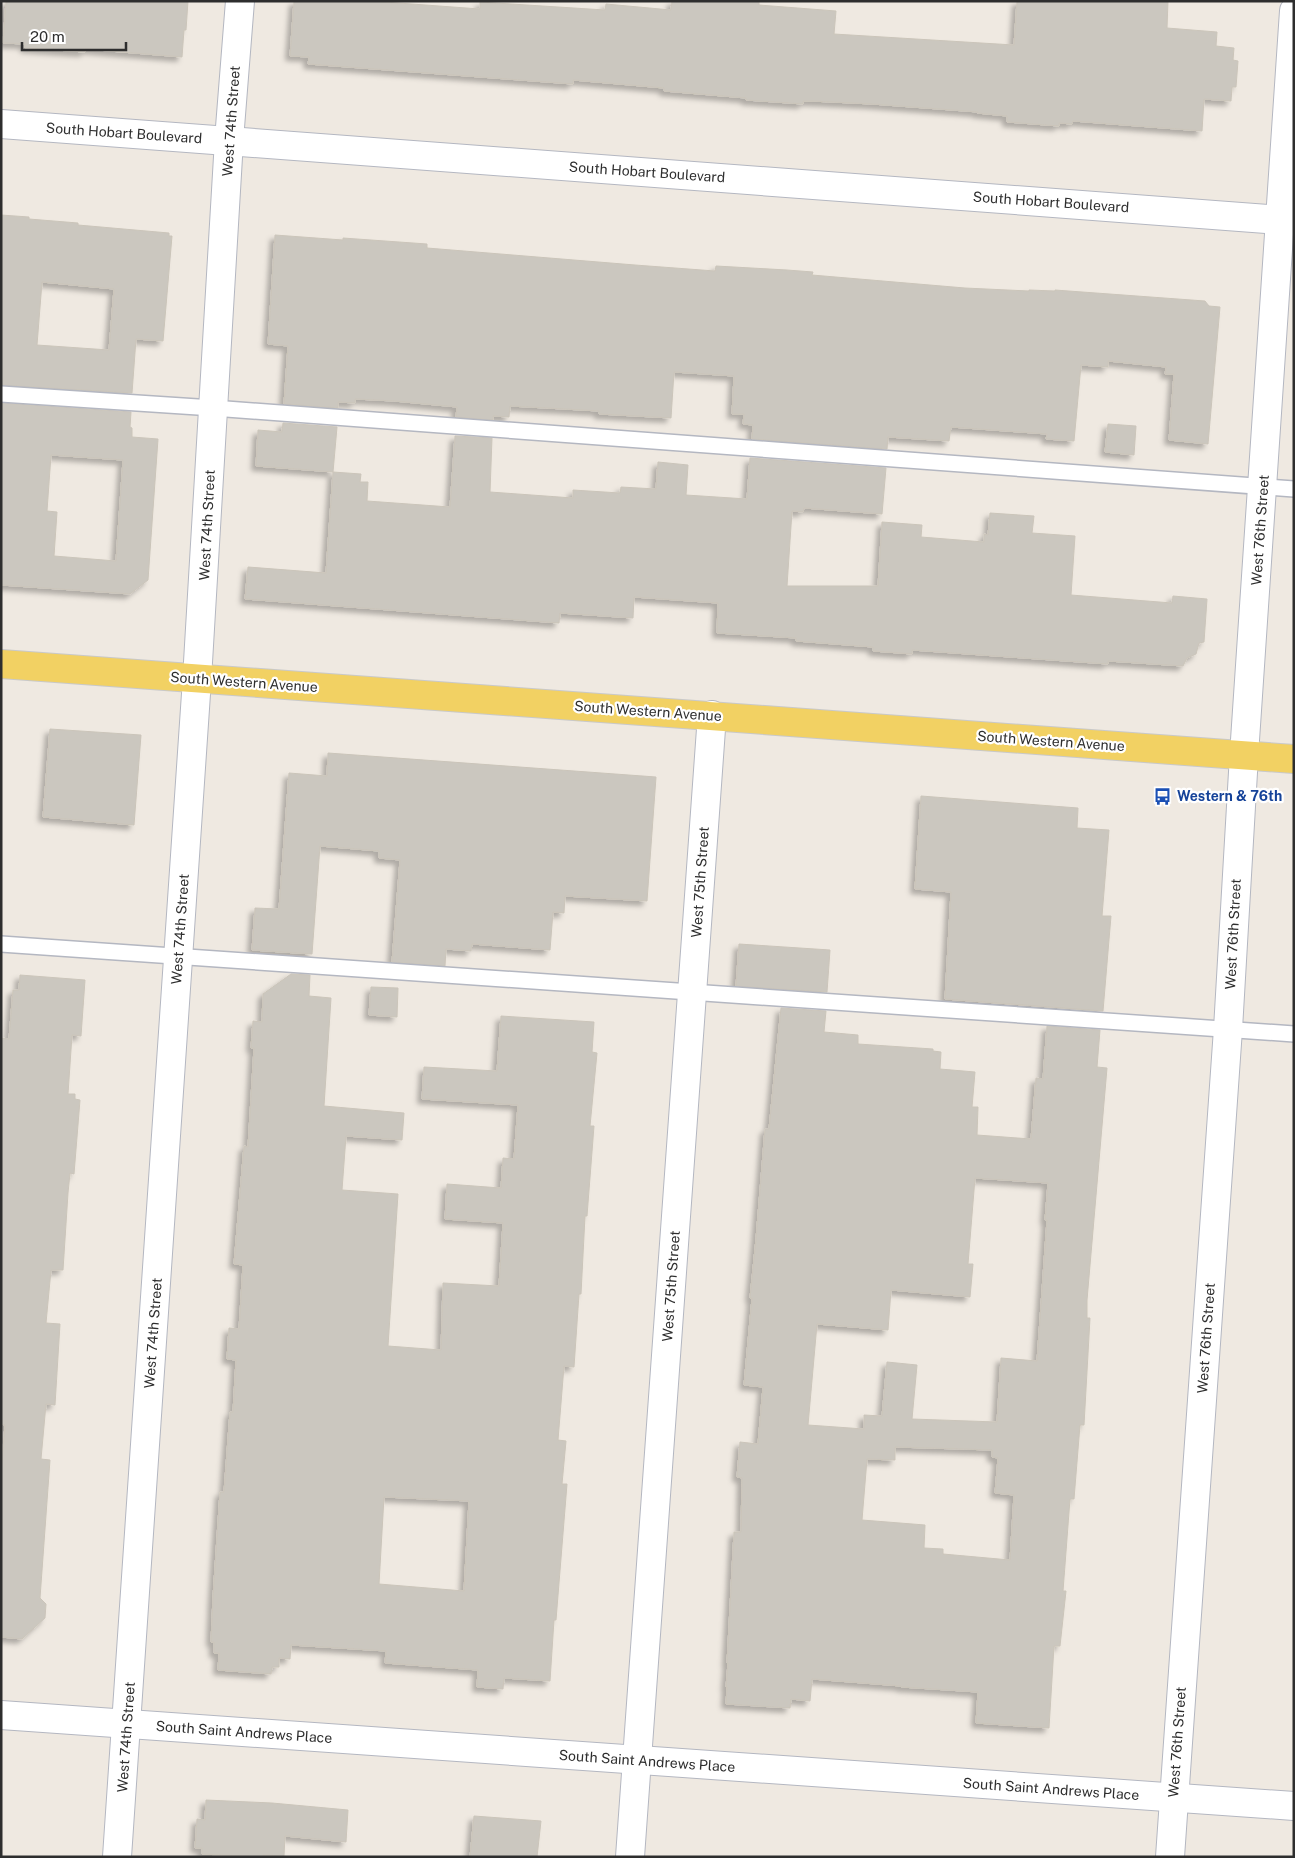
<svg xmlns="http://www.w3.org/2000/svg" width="1295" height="1858" viewBox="0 0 1295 1858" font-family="'Public Sans',sans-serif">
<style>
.building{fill:#cbc7bf;stroke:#cbc5ba;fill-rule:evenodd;filter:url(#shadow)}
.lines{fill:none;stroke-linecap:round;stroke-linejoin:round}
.lane-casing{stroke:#b4b7c1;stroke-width:18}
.street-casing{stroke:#b4b7c1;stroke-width:30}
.secondary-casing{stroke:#b4b7c1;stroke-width:30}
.primary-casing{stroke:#c9c9c9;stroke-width:30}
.lane{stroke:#fff;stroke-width:15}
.street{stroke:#fff;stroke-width:28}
.secondary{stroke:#fff;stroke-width:28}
.primary{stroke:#f2d163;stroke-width:28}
.labels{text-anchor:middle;stroke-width:4.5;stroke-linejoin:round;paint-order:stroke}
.street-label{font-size:14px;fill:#2e2e2e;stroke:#fff}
.transit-label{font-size:14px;font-weight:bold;fill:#164399;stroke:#fff;text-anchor:start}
</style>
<defs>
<filter id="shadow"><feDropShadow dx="-4.5" dy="4.5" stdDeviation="2.5" flood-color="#0004"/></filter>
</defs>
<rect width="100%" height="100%" fill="#efe9e1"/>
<g class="building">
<polygon points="6,1 188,1 186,30 184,30 182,57 85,49 85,52 25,48 25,44 3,43"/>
<polygon points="294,1 371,1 480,9 480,2 605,10 606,4 671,10 672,1 759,1 759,5 836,11 834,34 1014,45 1017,1 1168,1 1167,28 1217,32 1216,46 1234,48 1233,60 1238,61 1236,87 1232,87 1231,101 1204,99 1202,131 1073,121 1072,124 1059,123 1059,126 1007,122 1007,116 977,113 978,112 872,104 811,101 803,101 803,104 746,100 746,98 664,91 664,88 573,80 573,84 308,64 309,57 290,56"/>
<path d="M1,215L29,217V219L78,223V225L169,233V236H172L163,341L136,339L132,393L1,385ZM42,282L114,289L109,350L37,345Z"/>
<polygon points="275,235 343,240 343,238 427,244 427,248 635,265 715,271 716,266 787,270 813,272 812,275 965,288 1029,291 1029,290 1055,291 1055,290 1205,301 1209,306 1220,307 1208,444 1169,440 1174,374 1165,374 1166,367 1108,361 1108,367 1081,365 1074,441 1046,439 1047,434 951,427 949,441 888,437 887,449 752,439 753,425 743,424 744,414 732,414 734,376 674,372 671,418 599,414 599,411 510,406 509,417 493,416 493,420 456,417 457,407 394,401 355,399 355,403 338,402 338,408 284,404 288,346 268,344"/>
<path d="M1,403L131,412L130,427L132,428V437L158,439L148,580L130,594L1,585ZM51,455L123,460L116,561L54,556L57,512L47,511Z"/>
<polygon points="283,423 337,427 333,472 256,466 258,430 282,432"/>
<polygon points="1108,424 1136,426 1134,455 1105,452"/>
<polygon points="455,436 492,438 490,492 573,498 573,490 620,493 621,487 656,489 658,462 688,465 686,495 747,499 750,458 886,468 882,514 804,508 803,512 792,511 787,586 878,586 882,522 922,525 921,537 984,542 984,534 988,535 990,513 1034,516 1032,533 1075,536 1071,595 1172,603 1173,596 1207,599 1204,642 1199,643 1196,654 1187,658 1183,666 1108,661 1108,664 912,650 912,654 873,651 873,647 796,641 796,638 717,633 718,603 634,597 633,618 560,613 559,623 245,599 248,567 326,573 333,472 361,474 360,482 368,482 367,501 450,507"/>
<polygon points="50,729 141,735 134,825 43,817"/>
<polygon points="328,753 656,777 647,901 565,896 564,913 553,912 550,950 472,944 471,951 446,949 445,966 392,962 400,860 379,858 379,851 320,846 312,954 252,950 255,908 279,909 289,773 327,776"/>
<polygon points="921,796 1078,808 1077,828 1109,830 1102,916 1111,916 1103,1011 945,999 951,892 915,889"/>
<polygon points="739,944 830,950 827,992 736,986"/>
<path d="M291,974L310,975L309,996L331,998L324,1106L404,1113L402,1140L346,1136L342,1190L398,1194L388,1346L441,1350L443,1283L499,1286L503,1223L445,1219L447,1184L501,1188L503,1158L514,1159L518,1105L422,1099L424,1067L497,1071L501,1016L594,1022L592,1052L597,1053L590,1126H594L587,1216H585L581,1294H579L574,1367L564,1366L558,1440L566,1441L562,1484H567L556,1620H554L550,1681L504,1678L503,1689L477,1687L478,1670L385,1663L386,1651L291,1645L290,1659L279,1658V1667H272L271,1674L218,1670L219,1653H214V1642H211L213,1597L220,1492H224L230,1412H233L236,1360L227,1359L229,1328L239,1329L243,1265L234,1264L244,1146L248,1147L254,1048H251L253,1021L262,1022L263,994ZM384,1497L469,1501L464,1591L379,1584Z"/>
<polygon points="20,975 85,980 81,1036 72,1035 68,1094 75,1094 75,1099 80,1100 74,1174 70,1173 68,1193 63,1270 51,1270 46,1323 60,1324 55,1405 46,1404 41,1459 50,1460 40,1598 46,1604 45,1618 22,1639 1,1637 1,1474 5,1425 1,1424 1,1038 9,1039 13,990 19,990"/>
<polygon points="371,987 398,988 397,1017 369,1015"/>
<path d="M781,1008L826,1011L824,1032L858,1035V1044L933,1049V1051L941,1052L940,1069L975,1072L972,1107H978L977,1135L1031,1139L1036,1078L1043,1079L1047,1026L1100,1030L1097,1067L1107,1068L1087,1300V1318H1090L1084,1425H1080L1074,1499H1070L1063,1591H1066L1060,1646H1054L1049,1728L976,1723L978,1692L901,1687V1686L812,1679L810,1701L791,1699L790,1708L726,1704L727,1687H726L728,1663H727L734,1532H741L742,1478L737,1477L740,1442L758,1444L763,1387L744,1385L752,1298H750L756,1239L765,1129H769ZM975,1178L1048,1183L1045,1220H1047L1037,1361L1001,1358L997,1422L912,1419L917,1365L887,1362L882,1416L864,1415V1429L808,1425L817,1324L888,1330L891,1290L970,1297L973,1264H968ZM895,1447L992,1450V1457L998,1458L995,1493L1014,1495L1010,1560L943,1554V1549L924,1548L925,1525L862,1520L867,1459L895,1460Z"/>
<polygon points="206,1800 272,1803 348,1810 346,1842 285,1836 284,1856 263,1855 263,1857 259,1857 202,1854 202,1848 195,1848 197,1819 205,1820"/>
<polygon points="474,1816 541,1821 537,1857 470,1857"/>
</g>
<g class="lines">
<defs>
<g id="lane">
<polyline points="1,394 213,408 1294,489"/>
<polyline points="1,944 1294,1034"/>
</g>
<g id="street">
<polyline points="1,124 1294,221"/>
<polyline points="1,1715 1294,1806"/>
<polyline points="117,1857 197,679 229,140 240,1"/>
<polyline points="630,1857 712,715"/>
</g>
<polyline id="secondary" points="1170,1857 1228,1029 1244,755 1294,11"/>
<polyline id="primary" points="1,664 1294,759"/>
</defs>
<use href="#lane" class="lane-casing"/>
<use href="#street" class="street-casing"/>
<use href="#secondary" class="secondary-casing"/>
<use href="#primary" class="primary-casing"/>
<use href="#lane" class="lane"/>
<use href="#street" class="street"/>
<use href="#secondary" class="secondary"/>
<use href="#primary" class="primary"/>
</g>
<defs>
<symbol id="bus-bare" viewBox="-9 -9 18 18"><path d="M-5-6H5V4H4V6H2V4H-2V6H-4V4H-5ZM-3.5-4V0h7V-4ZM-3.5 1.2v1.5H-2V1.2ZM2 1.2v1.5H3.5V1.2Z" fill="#1a4fb4" stroke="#fff" stroke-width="2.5" paint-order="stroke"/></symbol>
</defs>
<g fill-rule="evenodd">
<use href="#bus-bare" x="1150" y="784" width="25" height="25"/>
</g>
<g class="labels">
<g class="street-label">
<text transform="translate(231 121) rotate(-86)" y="5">West 74th Street</text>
<text transform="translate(124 133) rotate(4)" y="5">South Hobart Boulevard</text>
<text transform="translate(647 172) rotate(4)" y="5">South Hobart Boulevard</text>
<text transform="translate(1051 202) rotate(4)" y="5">South Hobart Boulevard</text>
<text transform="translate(207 525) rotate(-87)" y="5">West 74th Street</text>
<text transform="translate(1260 530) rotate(-86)" y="5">West 76th Street</text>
<text transform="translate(244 682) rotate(4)" y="5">South Western Avenue</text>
<text transform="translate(648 711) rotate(4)" y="5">South Western Avenue</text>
<text transform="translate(1051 741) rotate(4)" y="5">South Western Avenue</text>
<text transform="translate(700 882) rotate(-86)" y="5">West 75th Street</text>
<text transform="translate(180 929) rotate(-86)" y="5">West 74th Street</text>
<text transform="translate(1233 934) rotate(-87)" y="5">West 76th Street</text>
<text transform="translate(671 1286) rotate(-86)" y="5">West 75th Street</text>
<text transform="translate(153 1333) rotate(-86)" y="5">West 74th Street</text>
<text transform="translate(1206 1338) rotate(-86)" y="5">West 76th Street</text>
<text transform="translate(244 1732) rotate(4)" y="5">South Saint Andrews Place</text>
<text transform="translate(126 1737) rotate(-86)" y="5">West 74th Street</text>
<text transform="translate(1177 1742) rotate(-86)" y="5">West 76th Street</text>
<text transform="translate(647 1761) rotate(4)" y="5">South Saint Andrews Place</text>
<text transform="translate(1051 1789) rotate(4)" y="5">South Saint Andrews Place</text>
</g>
<g class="transit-label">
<text x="1177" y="801">Western &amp; 76th</text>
</g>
</g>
<rect width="1295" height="1858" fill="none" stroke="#2e2e2e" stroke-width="5"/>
<path d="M22 42v8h104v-8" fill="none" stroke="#2e2e2e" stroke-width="2.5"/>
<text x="30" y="42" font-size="15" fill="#2e2e2e" stroke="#ffffff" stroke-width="4" paint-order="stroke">20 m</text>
</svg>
